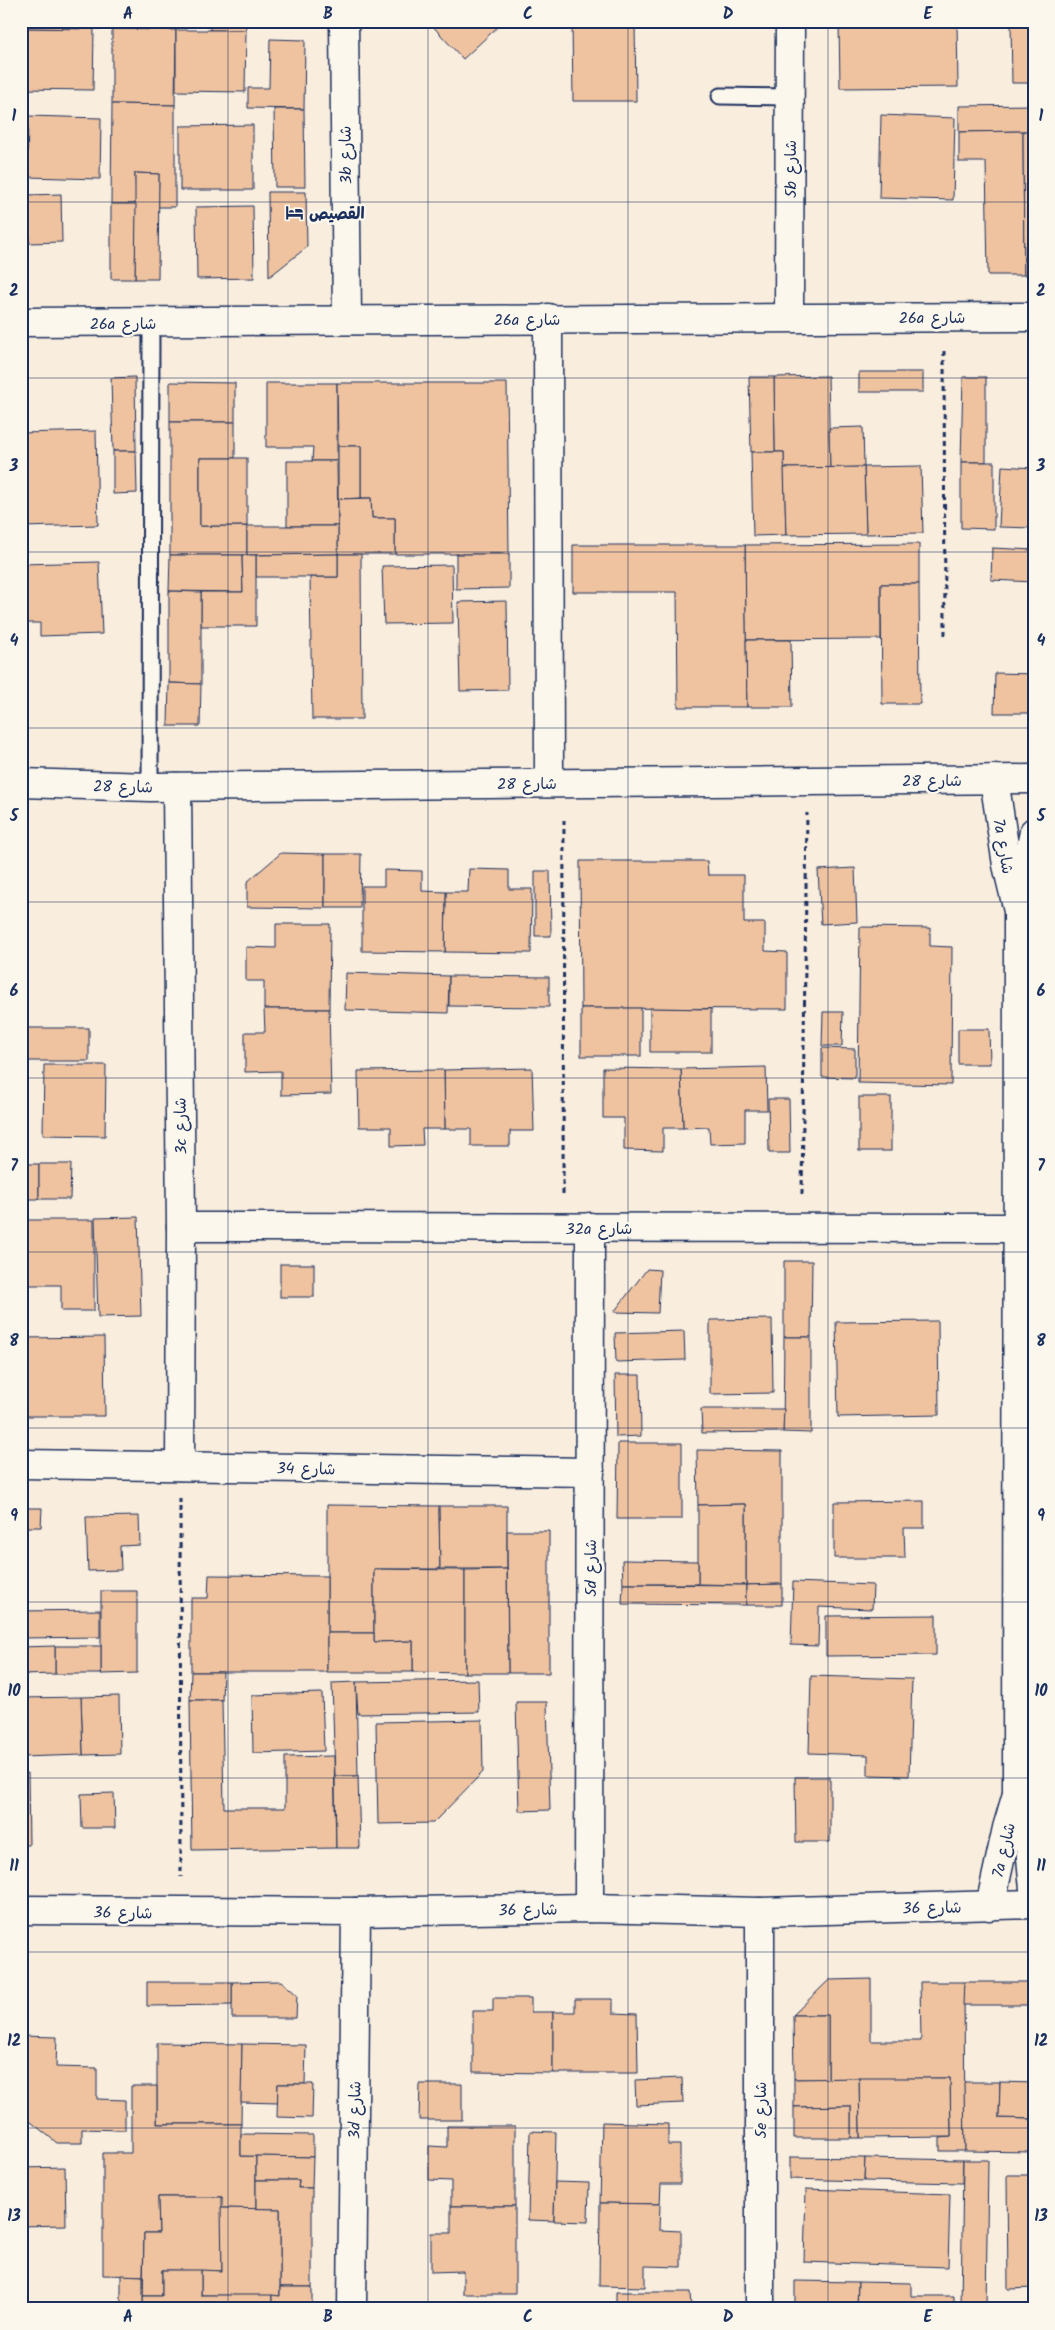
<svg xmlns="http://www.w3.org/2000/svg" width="1055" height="2330" viewBox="0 0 1055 2330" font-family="Kalam,'Playpen Sans Arabic',sans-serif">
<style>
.building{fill:#efc39f;stroke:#1b2f5e}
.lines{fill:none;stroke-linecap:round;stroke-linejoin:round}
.service-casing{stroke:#1b2f5e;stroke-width:19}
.minor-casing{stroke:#1b2f5e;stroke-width:31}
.path{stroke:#1b2f5e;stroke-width:3;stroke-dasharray:5 4;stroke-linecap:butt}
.service{stroke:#fbf7ec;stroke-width:15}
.minor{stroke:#fbf7ec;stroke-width:28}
.grid{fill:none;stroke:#1b2f5e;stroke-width:1;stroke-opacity:0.55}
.labels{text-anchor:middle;stroke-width:5;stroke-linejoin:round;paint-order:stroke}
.street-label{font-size:16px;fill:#1b2f5e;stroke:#fbf7ec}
.poi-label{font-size:16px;font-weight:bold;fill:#1b2f5e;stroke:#fbf7ec;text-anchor:start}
.neatline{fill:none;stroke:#1b2f5e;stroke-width:2}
.grid-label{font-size:16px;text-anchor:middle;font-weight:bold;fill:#1b2f5e}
</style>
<rect width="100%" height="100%" fill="#f9eddd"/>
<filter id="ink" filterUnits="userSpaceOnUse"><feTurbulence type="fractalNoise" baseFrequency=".02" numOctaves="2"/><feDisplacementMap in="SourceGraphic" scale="10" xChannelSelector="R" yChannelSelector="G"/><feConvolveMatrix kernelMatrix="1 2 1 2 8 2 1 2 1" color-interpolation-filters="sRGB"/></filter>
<g filter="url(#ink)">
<g class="building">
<polygon points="21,21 112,21 112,29 21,28"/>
<polygon points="112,21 158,21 159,29 112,29"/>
<polygon points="210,21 245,21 246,30 210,30"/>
<polygon points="428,21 504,21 463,59"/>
<polygon points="572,21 635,21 636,101 573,101"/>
<polygon points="839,21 957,21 958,87 840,88"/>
<polygon points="1011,21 1034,21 1034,83 1012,83"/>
<polygon points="21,28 94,29 93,90 21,89"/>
<polygon points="112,29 176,30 175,105 112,104"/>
<polygon points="176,30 246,30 245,92 176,91"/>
<polygon points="270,39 305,40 304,109 248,108 248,88 269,88"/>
<polygon points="112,104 175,105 175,207 158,207 159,174 135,173 136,204 111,204"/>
<polygon points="1034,105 1034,131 959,132 959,106"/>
<polygon points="274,109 304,109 305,187 275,187"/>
<polygon points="881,115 955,118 953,200 879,198"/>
<polygon points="28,116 101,118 100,179 27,177"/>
<polygon points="253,125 253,190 180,190 180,126"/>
<polygon points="1023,131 1024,275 988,275 986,162 959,162 959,132"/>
<polygon points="1023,131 1034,131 1034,275 1024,275"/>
<polygon points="135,173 159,174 158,279 135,279"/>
<polygon points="268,192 306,192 307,247 269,277"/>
<polygon points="61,194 62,242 29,243 28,195"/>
<polygon points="111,204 136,204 135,279 111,279"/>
<polygon points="253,206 254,278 197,279 196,207"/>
<rect x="859" y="372" width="64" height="20"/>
<polygon points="828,376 830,468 784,468 784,452 775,452 774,377"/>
<polygon points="135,377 136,451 113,451 111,378"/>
<polygon points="749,377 774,377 775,452 751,452"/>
<polygon points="963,377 986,377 986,462 961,462"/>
<polygon points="170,382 235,383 235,422 170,422"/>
<polygon points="266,383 337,383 337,461 312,461 313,447 266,447"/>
<polygon points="337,383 507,383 509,554 395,554 395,518 372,518 371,498 361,498 361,446 338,446"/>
<polygon points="170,422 235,422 235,458 200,458 200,526 247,526 247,555 170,555"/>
<polygon points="863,427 864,467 830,468 829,428"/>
<polygon points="96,431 98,525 21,527 21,433"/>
<polygon points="338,446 361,446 361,498 338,499"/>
<polygon points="113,451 136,451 137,493 113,494"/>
<polygon points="751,452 784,452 786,535 753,536"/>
<rect x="200" y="458" width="47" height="68"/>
<polygon points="287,461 337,461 338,526 287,526"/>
<polygon points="961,462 994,462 994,529 961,528"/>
<polygon points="921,466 923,533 866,534 864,467"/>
<polygon points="1002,466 1034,468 1034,528 999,527"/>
<polygon points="864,467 866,534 786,535 784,468"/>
<polygon points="371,498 372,518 395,518 395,554 338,554 338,499"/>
<polygon points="247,526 338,526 338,554 247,555"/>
<polygon points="919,544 919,584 881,584 881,639 746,640 745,545"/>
<polygon points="573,545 745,545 747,707 678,707 677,592 573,592"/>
<polygon points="992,548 1034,550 1034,582 991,580"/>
<polygon points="338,554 361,554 362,719 312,719 310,577 338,577"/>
<polygon points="338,554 338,577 256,577 256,555"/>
<polygon points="456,554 509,554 509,588 456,589"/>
<polygon points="170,555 242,555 243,592 169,591"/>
<polygon points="242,555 256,555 256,626 201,626 201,592 243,592"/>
<polygon points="99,562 102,634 40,636 40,623 21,623 21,564"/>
<polygon points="452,565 453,623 384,624 382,566"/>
<polygon points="881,584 919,584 920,704 882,704"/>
<polygon points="169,591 201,592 201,684 169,683"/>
<polygon points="507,601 508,690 460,691 458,602"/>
<polygon points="746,640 791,640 792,707 747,707"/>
<polygon points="995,673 1034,674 1034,713 994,713"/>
<polygon points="169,683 201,684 200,726 168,726"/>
<polygon points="281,853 325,854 325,908 247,907 247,882"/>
<polygon points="325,854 361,854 360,908 325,908"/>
<polygon points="580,861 707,861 708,875 744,875 744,923 765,923 765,951 787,952 787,1009 581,1008"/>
<polygon points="855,868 857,922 821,924 818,870"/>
<polygon points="469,869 509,870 509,889 532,889 531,953 445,952 446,892 468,892"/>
<polygon points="384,870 422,871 422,891 446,892 445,952 362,951 362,886 384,886"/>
<polygon points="535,871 550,871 551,936 535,936"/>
<polygon points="276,924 330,924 329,1009 264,1009 264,981 246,981 246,947 276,948"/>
<polygon points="860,927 930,928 930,946 952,947 951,1085 858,1083"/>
<polygon points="346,973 449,976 448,1013 345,1010"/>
<polygon points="449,976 549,977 549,1007 449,1006"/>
<rect x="581" y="1008" width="60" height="48"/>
<polygon points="650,1008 711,1009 711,1052 650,1052"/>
<polygon points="264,1009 329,1009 331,1094 281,1095 281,1071 245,1072 245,1032 265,1032"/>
<polygon points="823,1012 843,1012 842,1046 822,1046"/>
<rect x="21" y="1028" width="68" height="33"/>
<polygon points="958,1029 989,1029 990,1064 958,1064"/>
<polygon points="822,1048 855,1049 855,1078 822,1077"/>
<polygon points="44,1065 106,1065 105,1136 43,1135"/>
<polygon points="766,1067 767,1110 745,1110 745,1143 710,1144 709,1127 683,1128 681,1069"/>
<polygon points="532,1068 534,1131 510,1131 510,1146 471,1146 471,1129 445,1129 444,1070"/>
<polygon points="603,1068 681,1069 683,1128 663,1128 663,1151 624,1150 624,1118 603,1118"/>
<polygon points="444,1070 445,1129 422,1129 423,1145 391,1146 391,1127 359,1127 358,1071"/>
<rect x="859" y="1097" width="32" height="54"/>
<polygon points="768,1099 789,1099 790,1153 769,1153"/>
<rect x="21" y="1164" width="18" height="35"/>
<polygon points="39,1164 71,1164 70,1199 39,1199"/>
<polygon points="21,1199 24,1199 25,1319 21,1319"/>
<polygon points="138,1217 141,1316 98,1317 95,1218"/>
<polygon points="26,1220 94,1220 94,1311 61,1311 61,1285 26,1285"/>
<polygon points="784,1261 812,1261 811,1337 784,1337"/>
<rect x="280" y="1264" width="34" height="33"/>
<polygon points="647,1269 660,1270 658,1313 614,1312"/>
<polygon points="772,1319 773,1393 710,1394 710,1320"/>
<polygon points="938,1321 939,1415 838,1417 836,1322"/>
<polygon points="684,1331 685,1360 616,1362 615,1333"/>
<polygon points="104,1337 105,1416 21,1416 21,1338"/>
<polygon points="784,1337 811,1337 811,1433 783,1432"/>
<polygon points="615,1375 640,1375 641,1436 616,1437"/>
<polygon points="701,1409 784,1409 783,1432 702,1433"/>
<polygon points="618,1443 682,1443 682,1519 617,1519"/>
<polygon points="697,1450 782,1451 782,1584 746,1585 746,1504 698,1505"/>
<polygon points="924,1501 924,1528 904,1528 905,1558 834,1558 834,1502"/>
<polygon points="746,1504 746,1585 698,1584 698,1505"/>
<polygon points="327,1505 439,1506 440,1569 374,1569 374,1633 327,1633"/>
<polygon points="439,1506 507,1506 507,1569 440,1569"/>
<polygon points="21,1508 42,1508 41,1527 21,1527"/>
<polygon points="139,1516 140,1545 120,1546 121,1570 88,1571 86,1517"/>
<polygon points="507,1531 549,1531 549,1673 508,1673"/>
<polygon points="622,1560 698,1561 698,1584 623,1584"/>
<polygon points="374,1569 465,1570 465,1673 413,1672 413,1641 374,1642"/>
<polygon points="507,1569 508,1673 465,1673 465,1570"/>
<polygon points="209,1575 327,1576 327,1672 191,1672 191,1598 208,1598"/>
<polygon points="793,1582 873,1585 872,1609 819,1607 818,1646 791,1645"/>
<polygon points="623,1584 746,1585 746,1605 622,1604"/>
<polygon points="782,1584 782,1605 746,1605 746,1585"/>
<polygon points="101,1591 137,1591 137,1673 101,1674"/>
<polygon points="100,1610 100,1637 21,1638 21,1611"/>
<polygon points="936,1615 936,1655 826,1656 826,1616"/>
<polygon points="327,1633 374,1633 374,1642 413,1641 413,1672 327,1672"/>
<rect x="55" y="1646" width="46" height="28"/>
<polygon points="55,1646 55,1674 21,1675 21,1647"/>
<polygon points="191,1672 223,1672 222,1700 190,1700"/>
<polygon points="811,1676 912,1679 909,1776 868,1775 868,1755 809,1753"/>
<polygon points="478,1680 479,1712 358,1714 356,1682"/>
<polygon points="356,1682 358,1776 335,1776 332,1683"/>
<polygon points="322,1693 324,1751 253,1753 252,1695"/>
<polygon points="119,1696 120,1754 83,1755 81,1697"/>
<polygon points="81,1697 83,1755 21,1757 21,1698"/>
<polygon points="190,1700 222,1700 224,1808 285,1808 285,1757 334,1756 336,1848 192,1850"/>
<polygon points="516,1702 547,1702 550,1810 519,1811"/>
<polygon points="482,1720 483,1772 433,1823 378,1824 376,1722"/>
<polygon points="21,1773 28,1773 29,1845 21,1845"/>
<polygon points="335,1776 358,1776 360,1848 336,1848"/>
<polygon points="795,1777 830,1777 830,1842 796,1842"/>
<polygon points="114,1793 115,1828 82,1828 81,1794"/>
<polygon points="871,1979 871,2041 921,2041 920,1982 964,1982 965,2151 940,2151 940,2138 951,2137 950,2078 828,2079 828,2015 793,2015 829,1980"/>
<polygon points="281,1981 297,1995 296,2018 232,2018 232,1982"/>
<polygon points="147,1982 232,1982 232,2005 147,2006"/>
<polygon points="964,1982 1034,1982 1034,2005 963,2005"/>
<polygon points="493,1998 531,1998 531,2012 553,2012 553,2073 473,2072 473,2011 493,2011"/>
<polygon points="575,1999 613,1999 613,2013 637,2014 638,2073 553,2073 553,2012 575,2012"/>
<polygon points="793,2015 828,2015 828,2079 794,2079"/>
<polygon points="21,2036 57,2037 56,2067 97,2068 97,2099 125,2100 125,2130 82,2129 82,2143 57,2143 21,2114"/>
<polygon points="157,2043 242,2044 241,2124 157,2124"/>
<polygon points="242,2044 306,2045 305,2084 278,2084 278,2103 241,2102"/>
<polygon points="682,2078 683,2103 636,2105 635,2080"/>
<polygon points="859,2078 950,2078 951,2137 860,2138"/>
<polygon points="859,2078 860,2138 851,2138 851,2106 794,2107 794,2079"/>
<polygon points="964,2082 1000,2082 999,2118 1034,2119 1034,2152 965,2151"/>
<polygon points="1000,2082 1034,2083 1034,2119 999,2118"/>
<polygon points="278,2084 313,2084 312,2118 277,2117"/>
<polygon points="420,2084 462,2084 462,2120 419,2120"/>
<polygon points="131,2086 157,2086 157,2124 241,2124 241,2156 256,2156 256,2209 221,2208 222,2197 158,2197 159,2233 144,2233 143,2276 103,2275 103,2153 131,2153"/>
<polygon points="851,2106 851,2138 794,2138 794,2107"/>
<polygon points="602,2122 668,2124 668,2145 680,2145 680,2184 661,2184 660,2204 600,2203"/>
<polygon points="447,2126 515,2126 515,2206 451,2206 451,2181 429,2180 429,2146 447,2147"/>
<polygon points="530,2131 556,2132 554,2221 528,2220"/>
<polygon points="241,2134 313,2135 313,2157 241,2156"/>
<polygon points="256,2156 313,2157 312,2188 298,2188 299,2180 256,2180"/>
<polygon points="790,2157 865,2158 864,2181 790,2179"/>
<polygon points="865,2158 963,2160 962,2183 864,2181"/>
<polygon points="963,2160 988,2160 986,2309 961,2309"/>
<polygon points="65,2167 66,2225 21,2226 21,2168"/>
<polygon points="1007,2175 1034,2175 1034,2288 1008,2289"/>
<polygon points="256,2180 299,2180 298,2188 312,2188 312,2287 280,2287 280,2209 256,2209"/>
<polygon points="555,2182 589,2183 588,2222 554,2221"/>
<polygon points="806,2189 950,2194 948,2267 804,2262"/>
<polygon points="158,2197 222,2197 222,2271 162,2270 162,2296 143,2296 144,2233 159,2233"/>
<polygon points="600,2203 660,2204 659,2230 681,2231 681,2267 645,2266 645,2287 599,2286"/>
<polygon points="451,2206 515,2206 515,2294 463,2294 463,2271 431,2272 431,2233 451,2233"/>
<polygon points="221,2208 280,2209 280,2296 201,2295 201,2270 222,2271"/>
<polygon points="162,2270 201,2270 201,2295 272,2295 272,2309 143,2309 143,2296 162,2296"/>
<polygon points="121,2275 143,2276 143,2309 121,2309"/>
<polygon points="795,2281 858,2282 857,2309 795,2309"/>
<polygon points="858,2282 911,2283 911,2296 954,2296 954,2309 857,2309"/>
<polygon points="280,2287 312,2287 312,2309 272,2309 272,2295 280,2296"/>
<polygon points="616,2292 690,2292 691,2309 616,2309"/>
</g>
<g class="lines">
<defs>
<g id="service">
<polyline points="720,96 790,97"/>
<polyline points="150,787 151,323"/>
</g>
<g id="minor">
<polyline points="344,21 347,319"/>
<polyline points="789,317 790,21"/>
<polyline points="548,318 549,783"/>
<polyline points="21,322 1034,317"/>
<polyline points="21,783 150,787 1034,779"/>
<polyline points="177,787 181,1227 180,1466"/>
<polyline points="1019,907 1034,832"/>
<polyline points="181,1227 1017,1228"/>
<polyline points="21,1464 590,1472"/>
<polyline points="1017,1794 1030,1847 1034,1889"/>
<polyline points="990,1906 1007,1828 1017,1794 1018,911 1007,865 994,779"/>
<polyline points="589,1908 590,1227"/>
<polyline points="21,1910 356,1912 589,1908 760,1912 1034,1904"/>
<polyline points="760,1912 760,2309"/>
<polyline points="352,2309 356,1912"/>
</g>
</defs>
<use href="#service" class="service-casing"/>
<use href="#minor" class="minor-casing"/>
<g class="path">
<polyline points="944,351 945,639"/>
<polyline points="563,1194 564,816"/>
<polyline points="802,1194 807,813"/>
<polyline points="180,1498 181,1877"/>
</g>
<use href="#service" class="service"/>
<use href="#minor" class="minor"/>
</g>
</g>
<path class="grid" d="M228,21V2309M428,21V2309M628,21V2309M828,21V2309M21,202H1034M21,378H1034M21,552H1034M21,728H1034M21,902H1034M21,1078H1034M21,1252H1034M21,1428H1034M21,1602H1034M21,1778H1034M21,1952H1034M21,2128H1034"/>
<defs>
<symbol id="hotel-bare" viewBox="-9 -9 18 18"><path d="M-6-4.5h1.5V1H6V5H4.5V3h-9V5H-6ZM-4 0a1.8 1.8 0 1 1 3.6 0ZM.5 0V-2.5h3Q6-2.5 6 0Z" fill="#1b2f5e" stroke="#fbf7ec" stroke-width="2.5" paint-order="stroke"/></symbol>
</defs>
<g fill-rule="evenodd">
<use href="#hotel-bare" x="282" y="200" width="25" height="25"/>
</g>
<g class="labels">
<g class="street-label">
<text transform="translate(345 155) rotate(-91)" y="6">3b شارع</text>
<text transform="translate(790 169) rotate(-90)" y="6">5b شارع</text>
<text x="932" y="323">26a شارع</text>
<text x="527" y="325">26a شارع</text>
<text x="123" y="329">26a شارع</text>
<text x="932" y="786">شارع 28</text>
<text x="527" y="789">شارع 28</text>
<text transform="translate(123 786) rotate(1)" y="6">شارع 28</text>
<text transform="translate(1004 846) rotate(80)" y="6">7a شارع</text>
<text transform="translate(180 1126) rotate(-91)" y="6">3c شارع</text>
<text x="599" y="1234">32a شارع</text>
<text transform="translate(306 1468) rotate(1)" y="6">شارع 34</text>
<text transform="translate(590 1568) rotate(-90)" y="6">5d شارع</text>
<text transform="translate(1003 1850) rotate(-77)" y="6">7a شارع</text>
<text transform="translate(932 1907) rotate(-1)" y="6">شارع 36</text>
<text transform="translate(528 1909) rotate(-1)" y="6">شارع 36</text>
<text transform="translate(123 1912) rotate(1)" y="6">شارع 36</text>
<text transform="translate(354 2110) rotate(-89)" y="6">3d شارع</text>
<text transform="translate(760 2110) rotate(-90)" y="6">5e شارع</text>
</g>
<g class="poi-label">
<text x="309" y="219">القصيص</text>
</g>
</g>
<rect width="1055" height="2330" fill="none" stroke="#fbf7ec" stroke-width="55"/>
<rect x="28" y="28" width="1000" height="2274" class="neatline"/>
<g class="grid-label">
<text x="128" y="19">A</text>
<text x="328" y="19">B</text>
<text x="528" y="19">C</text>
<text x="728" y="19">D</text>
<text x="928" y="19">E</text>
<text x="14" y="121">1</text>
<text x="1041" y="121">1</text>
<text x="14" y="296">2</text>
<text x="1041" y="296">2</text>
<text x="14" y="471">3</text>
<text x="1041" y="471">3</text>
<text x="14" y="646">4</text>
<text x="1041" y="646">4</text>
<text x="14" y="821">5</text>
<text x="1041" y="821">5</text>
<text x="14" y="996">6</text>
<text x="1041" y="996">6</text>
<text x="14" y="1171">7</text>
<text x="1041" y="1171">7</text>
<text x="14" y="1346">8</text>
<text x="1041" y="1346">8</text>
<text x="14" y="1521">9</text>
<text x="1041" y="1521">9</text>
<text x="14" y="1696">10</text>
<text x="1041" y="1696">10</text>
<text x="14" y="1871">11</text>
<text x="1041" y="1871">11</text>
<text x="14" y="2046">12</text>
<text x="1041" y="2046">12</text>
<text x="14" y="2221">13</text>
<text x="1041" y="2221">13</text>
<text x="128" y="2322">A</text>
<text x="328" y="2322">B</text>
<text x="528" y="2322">C</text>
<text x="728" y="2322">D</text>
<text x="928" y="2322">E</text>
</g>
</svg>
